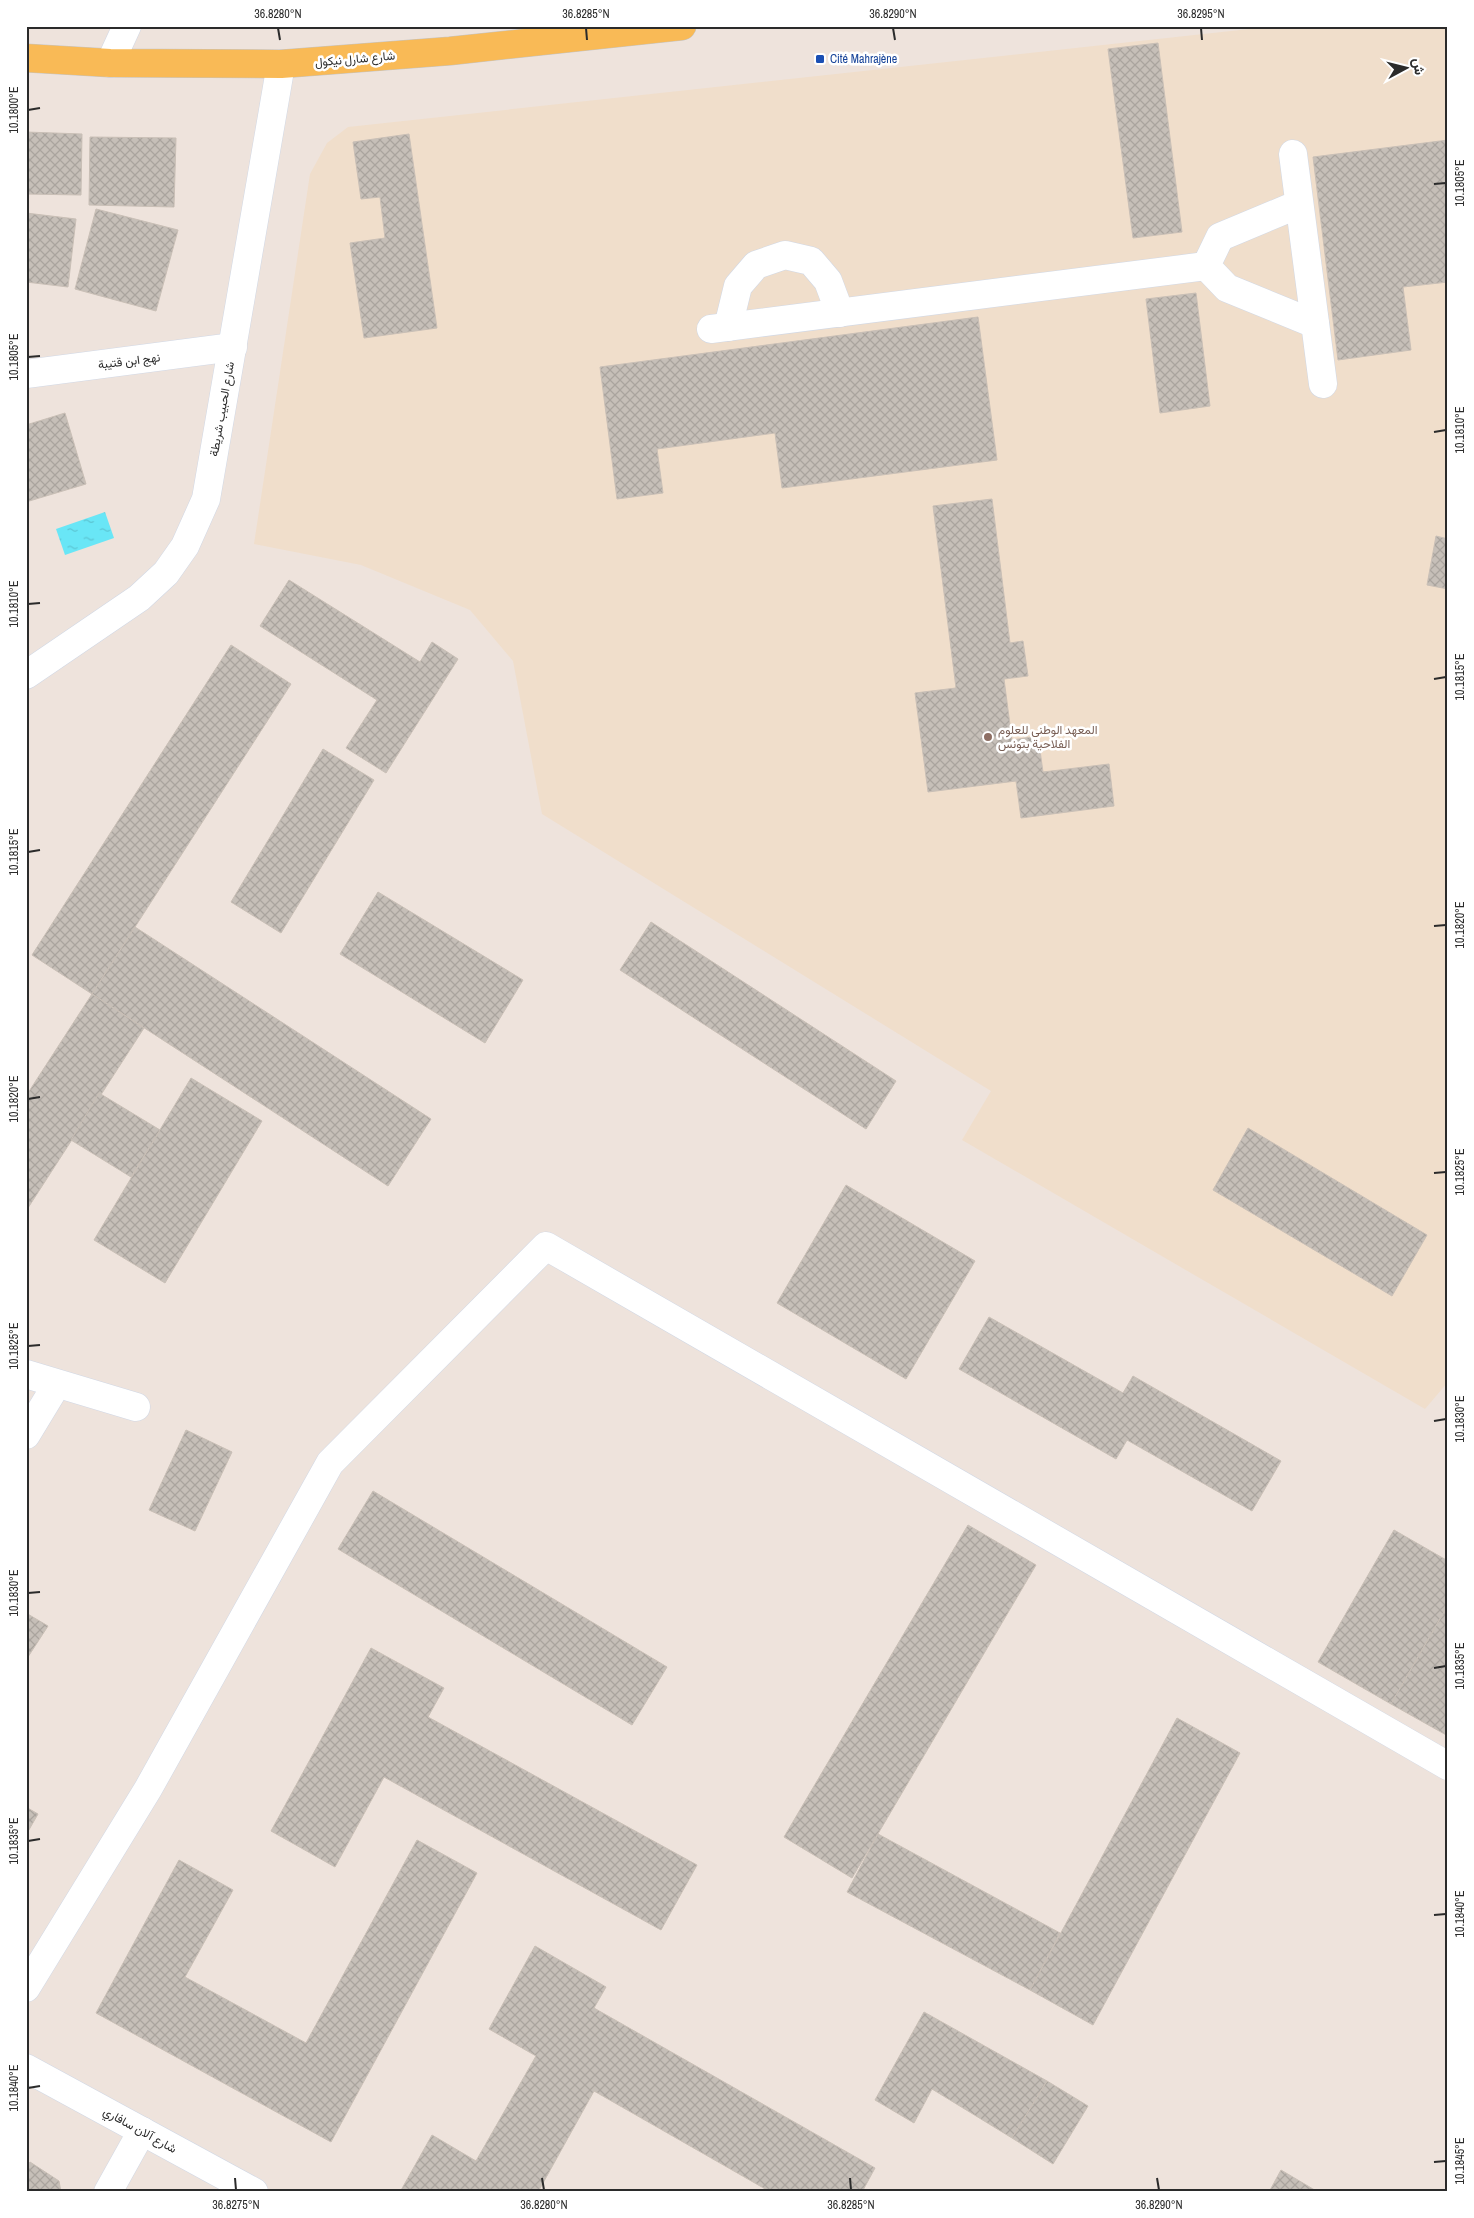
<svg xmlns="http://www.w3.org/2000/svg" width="1474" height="2218" viewBox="0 0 1474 2218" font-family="'Archivo Narrow',Vazirmatn,sans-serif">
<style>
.education{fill:#f0decb}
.water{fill:url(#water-ripples)}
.building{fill:url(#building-cross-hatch);stroke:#c9bfb6}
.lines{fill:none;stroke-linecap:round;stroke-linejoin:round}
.minor-casing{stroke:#d1d8e5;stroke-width:29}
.major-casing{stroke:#c4c4c4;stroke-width:29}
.minor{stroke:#fff;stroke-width:28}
.major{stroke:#f9ba56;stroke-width:28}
.ticks{fill:none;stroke:#2b2b2b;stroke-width:2}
.transit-dot{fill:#1a4fb4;stroke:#fff;stroke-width:2}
.education-dot{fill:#8d6e63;stroke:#fff;stroke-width:2}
.labels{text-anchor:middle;stroke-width:5;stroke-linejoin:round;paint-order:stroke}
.street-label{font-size:12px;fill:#2b2b2b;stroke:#fff}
.transit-label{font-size:12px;fill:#164399;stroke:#fff;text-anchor:start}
.education-label{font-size:12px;fill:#785e54;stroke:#fff;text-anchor:start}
.neatline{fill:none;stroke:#2b2b2b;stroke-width:2}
.ticks-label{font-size:12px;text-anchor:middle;fill:#2b2b2b}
</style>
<defs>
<pattern id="water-ripples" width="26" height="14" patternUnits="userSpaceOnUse" patternTransform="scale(1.25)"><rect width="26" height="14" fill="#69e6f6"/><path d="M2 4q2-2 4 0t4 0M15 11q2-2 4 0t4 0" fill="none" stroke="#5bc5d3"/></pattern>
<pattern id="building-cross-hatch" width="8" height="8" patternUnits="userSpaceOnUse" patternTransform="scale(1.25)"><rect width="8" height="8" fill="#c6bfb8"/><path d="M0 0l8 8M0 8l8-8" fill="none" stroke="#aaa49e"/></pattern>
</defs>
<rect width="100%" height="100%" fill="#eee3dc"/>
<polygon class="education" points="1277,26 1448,26 1448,1382 1425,1409 962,1140 991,1091 542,814 513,661 470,610 361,565 254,544 310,174 327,143 348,127"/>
<polygon class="water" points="105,512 114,538 65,555 56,529"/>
<g class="building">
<polygon points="1158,43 1182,232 1133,238 1108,49"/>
<polygon points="26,132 82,134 81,195 26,194"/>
<polygon points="409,134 437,328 364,338 350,243 385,238 380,197 361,199 353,142"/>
<polygon points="90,137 176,138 174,207 89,205"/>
<polygon points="1448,140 1448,282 1403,287 1411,350 1338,360 1313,157"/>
<polygon points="96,209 178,230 156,311 75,289"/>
<polygon points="26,213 76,219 68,287 26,282"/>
<polygon points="1196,293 1210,406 1160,413 1146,299"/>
<polygon points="978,317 997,460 782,488 775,433 657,449 663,493 617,499 600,367"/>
<polygon points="65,413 86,484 26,502 26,425"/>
<polygon points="992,499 1010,643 1023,641 1028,676 1004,679 1012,740 1038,736 1043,772 1109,764 1114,806 1021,818 1016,781 928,792 915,693 956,688 933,506"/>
<polygon points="1436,536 1448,539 1448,589 1427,585"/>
<polygon points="289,580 420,662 432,642 458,659 386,773 346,748 377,700 260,626"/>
<polygon points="231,645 291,684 92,994 32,955"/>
<polygon points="323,749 374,780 281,933 231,902"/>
<polygon points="378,892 523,980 485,1043 340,954"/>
<polygon points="651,922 896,1081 866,1129 620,970"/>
<polygon points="135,927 431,1119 388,1186 92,994"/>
<polygon points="92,994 144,1028 26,1211 26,1096"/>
<polygon points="191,1078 262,1121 165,1283 94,1240"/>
<polygon points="99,1093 160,1130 131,1177 71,1140"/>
<polygon points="1248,1128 1427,1235 1392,1296 1213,1190"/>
<polygon points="846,1185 975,1261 906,1379 777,1303"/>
<polygon points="989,1317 1123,1393 1133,1376 1281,1461 1252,1511 1127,1440 1116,1459 959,1369"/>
<polygon points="186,1430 232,1452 195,1531 149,1510"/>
<polygon points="373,1491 667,1667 632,1725 338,1549"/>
<polygon points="968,1525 1036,1565 852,1878 784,1837"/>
<polygon points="1394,1530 1448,1561 1448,1605 1391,1704 1318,1662"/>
<polygon points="1448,1605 1448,1736 1391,1704"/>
<polygon points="26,1613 48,1626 26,1660"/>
<polygon points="371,1648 444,1688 428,1717 697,1865 661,1930 384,1777 335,1867 271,1831"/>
<polygon points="1177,1718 1240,1753 1093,2025 1030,1990"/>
<polygon points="26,1807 38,1814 26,1835"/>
<polygon points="878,1834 1060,1933 1030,1990 847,1892"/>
<polygon points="417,1840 477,1873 331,2142 96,2013 179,1860 233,1890 185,1977 306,2043"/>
<polygon points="535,1946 606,1987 594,2008 875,2168 862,2192 766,2192 767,2190 594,2091 538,2192 400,2192 432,2135 476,2161 536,2056 489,2029"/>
<polygon points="924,2012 1047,2081 1012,2138 932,2089 914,2123 875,2100"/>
<polygon points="1047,2081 1088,2106 1053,2164 1012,2138"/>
<polygon points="30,2162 59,2181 61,2192 26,2192 26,2168"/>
<polygon points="1281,2170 1318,2192 1269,2192"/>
</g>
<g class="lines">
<defs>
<g id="minor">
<polyline points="110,63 127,26"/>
<polyline points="1293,154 1323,384"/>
<polyline points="1299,204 1220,237 1206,266 1227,288 1315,324"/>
<polyline points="728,327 738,286 756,265 785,255 811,261 828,281 840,313"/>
<polyline points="711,329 1206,266"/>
<polyline points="26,374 233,347"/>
<polyline points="26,675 139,598 166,573 185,546 206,499 281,64"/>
<polyline points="26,1374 136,1407"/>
<polyline points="26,1435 57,1384"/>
<polyline points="26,1988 148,1789 330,1463 546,1246 1448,1766"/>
<polyline points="26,2068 254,2192"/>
<polyline points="108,2192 142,2131"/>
</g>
<polyline id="major" points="26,58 110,63 281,64 450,51 682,26"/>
</defs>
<use href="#minor" class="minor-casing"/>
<use href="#major" class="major-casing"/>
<use href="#minor" class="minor"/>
<use href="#major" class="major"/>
</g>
<path class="ticks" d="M278,28L280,40M586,28L587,40M893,28L895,40M1201,28L1202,40M28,110L40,108M1434,184L1446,183M28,357L40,356M1434,432L1446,430M28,604L40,603M1434,679L1446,677M28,852L40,850M1434,926L1446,925M28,1099L40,1097M1434,1173L1446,1172M28,1346L40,1345M1434,1421L1446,1419M28,1593L40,1592M1434,1668L1446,1666M28,1841L40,1839M1434,1915L1446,1914M28,2088L40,2086M1434,2162L1446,2161M235,2178L236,2190M542,2178L544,2190M850,2178L851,2190M1157,2178L1159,2190"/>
<rect class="transit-dot" x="815" y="54" width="10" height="10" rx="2.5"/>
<circle class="education-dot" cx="988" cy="737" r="5"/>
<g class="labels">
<g class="street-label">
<text transform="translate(355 59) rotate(-5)" y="4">شارع شارل نيكول</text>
<text transform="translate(129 361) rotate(-7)" y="4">نهج ابن قتيبة</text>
<text transform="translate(222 409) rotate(-80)" y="4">شارع الحبيب شريطة</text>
<text transform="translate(140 2130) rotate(29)" y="4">شارع آلان سافاري</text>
</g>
<g class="transit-label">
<text x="830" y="63">Cité Mahrajène</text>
</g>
<g class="education-label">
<text x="998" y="734">المعهد الوطني للعلوم<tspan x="998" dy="14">الفلاحية بتونس</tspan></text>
</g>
</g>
<rect width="1474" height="2218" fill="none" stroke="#ffffff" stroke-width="55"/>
<g transform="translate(1406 68) rotate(83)" stroke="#ffffff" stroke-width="4" paint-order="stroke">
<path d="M0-4L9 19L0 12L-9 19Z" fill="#2b2b2b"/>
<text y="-8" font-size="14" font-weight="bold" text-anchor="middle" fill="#2b2b2b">ش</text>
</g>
<rect x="28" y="28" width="1418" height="2162" class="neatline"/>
<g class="ticks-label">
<text x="278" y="18">36.8280°N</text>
<text x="586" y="18">36.8285°N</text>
<text x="893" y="18">36.8290°N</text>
<text x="1201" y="18">36.8295°N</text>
<text transform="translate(14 110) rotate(-90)" y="4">10.1800°E</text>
<text transform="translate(1460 183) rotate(-90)" y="4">10.1805°E</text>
<text transform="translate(14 357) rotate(-90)" y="4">10.1805°E</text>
<text transform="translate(1460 430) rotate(-90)" y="4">10.1810°E</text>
<text transform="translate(14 604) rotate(-90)" y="4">10.1810°E</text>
<text transform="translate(1460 677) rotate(-90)" y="4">10.1815°E</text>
<text transform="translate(14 852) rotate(-90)" y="4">10.1815°E</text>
<text transform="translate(1460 925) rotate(-90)" y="4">10.1820°E</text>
<text transform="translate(14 1099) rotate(-90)" y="4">10.1820°E</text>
<text transform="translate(1460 1172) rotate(-90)" y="4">10.1825°E</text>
<text transform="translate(14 1346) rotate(-90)" y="4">10.1825°E</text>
<text transform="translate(1460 1419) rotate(-90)" y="4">10.1830°E</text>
<text transform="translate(14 1593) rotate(-90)" y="4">10.1830°E</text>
<text transform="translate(1460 1666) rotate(-90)" y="4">10.1835°E</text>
<text transform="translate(14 1841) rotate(-90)" y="4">10.1835°E</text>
<text transform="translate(1460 1914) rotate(-90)" y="4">10.1840°E</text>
<text transform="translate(14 2088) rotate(-90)" y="4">10.1840°E</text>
<text transform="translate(1460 2161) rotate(-90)" y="4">10.1845°E</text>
<text x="236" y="2209">36.8275°N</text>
<text x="544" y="2209">36.8280°N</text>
<text x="851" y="2209">36.8285°N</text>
<text x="1159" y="2209">36.8290°N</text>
</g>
</svg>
